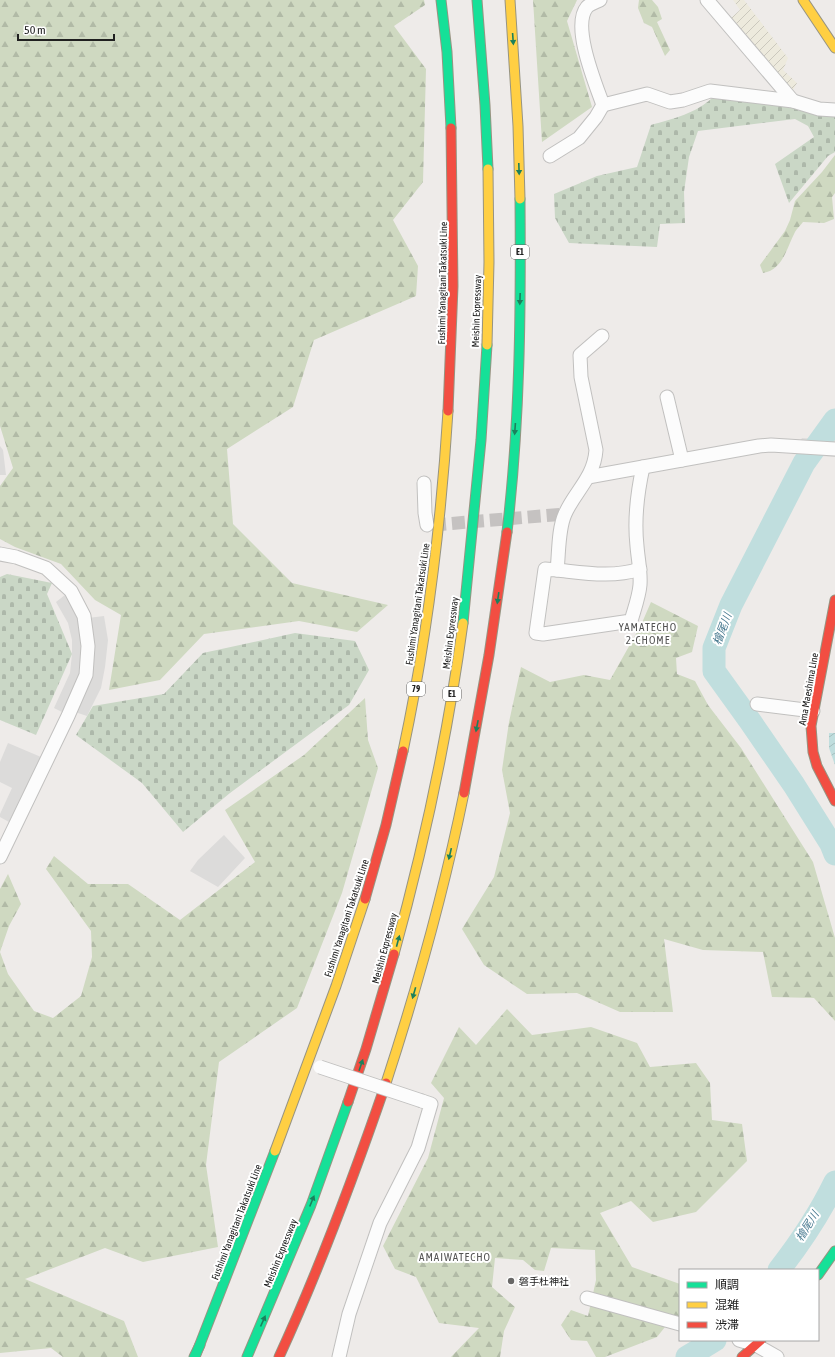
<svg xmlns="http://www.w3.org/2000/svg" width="835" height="1357" viewBox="0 0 835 1357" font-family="'Asap Condensed','Noto Sans JP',sans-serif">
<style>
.religious{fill:#dcdbda}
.farmland{fill:url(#farmland-furrows)}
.forest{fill:url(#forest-firs)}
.cemetery{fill:url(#cemetery-stones)}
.water{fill:url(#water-waves)}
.pier{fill:#dddcdb}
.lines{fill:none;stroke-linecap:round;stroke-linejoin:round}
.river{stroke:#c0dede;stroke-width:23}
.street-tunnel{stroke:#c5c2c1;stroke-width:13;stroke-dasharray:13 6;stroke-linecap:butt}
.street-casing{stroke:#c1c0bf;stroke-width:15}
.fast-casing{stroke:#979482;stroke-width:11}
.slow-casing{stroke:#979482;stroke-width:11}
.jam-casing{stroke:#979482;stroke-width:11}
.street{stroke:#fcfcfc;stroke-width:13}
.fast{stroke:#16e098;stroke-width:9}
.slow{stroke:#ffcf43;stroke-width:9}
.jam{stroke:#f24e42;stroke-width:9}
.street-bridge-casing{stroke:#c1c0bf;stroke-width:15;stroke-linecap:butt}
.street-bridge{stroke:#fcfcfc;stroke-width:13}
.oneway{fill:#1b805c}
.poi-dot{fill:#686766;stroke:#fff;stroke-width:1.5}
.labels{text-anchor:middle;stroke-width:4;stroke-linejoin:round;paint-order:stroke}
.shield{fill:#fff;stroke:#636363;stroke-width:1}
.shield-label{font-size:9px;font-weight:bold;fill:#202020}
.street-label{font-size:10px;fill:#202020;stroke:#fff}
.poi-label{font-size:10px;fill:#202020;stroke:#fff;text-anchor:start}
.neighbourhood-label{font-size:11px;letter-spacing:1px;fill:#535353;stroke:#fff}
.water-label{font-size:11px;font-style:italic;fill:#4a7b91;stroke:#fff}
</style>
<defs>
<pattern id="farmland-furrows" width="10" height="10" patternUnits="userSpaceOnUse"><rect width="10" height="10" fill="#edeadd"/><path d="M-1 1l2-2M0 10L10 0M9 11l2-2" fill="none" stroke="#cbc8bd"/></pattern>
<pattern id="forest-firs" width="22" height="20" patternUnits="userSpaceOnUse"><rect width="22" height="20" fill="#cfd9c1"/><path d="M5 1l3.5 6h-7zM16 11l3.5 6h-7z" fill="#b1baa6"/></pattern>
<pattern id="cemetery-stones" width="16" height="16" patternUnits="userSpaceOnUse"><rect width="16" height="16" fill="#cad7c6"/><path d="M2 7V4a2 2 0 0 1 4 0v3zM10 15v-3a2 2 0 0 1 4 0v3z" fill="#adb8aa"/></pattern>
<pattern id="water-waves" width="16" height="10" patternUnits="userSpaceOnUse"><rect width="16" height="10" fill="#c0dede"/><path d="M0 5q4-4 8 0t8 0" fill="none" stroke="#a5bebe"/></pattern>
</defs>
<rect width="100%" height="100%" fill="#eeebe9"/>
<g class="religious">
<polygon points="0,446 3,450 6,475 0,475"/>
<polygon points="65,595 79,617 83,637 82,659 78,680 64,713 54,708 70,673 72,654 72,640 68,623 56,602"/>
<polygon points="104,616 108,640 105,667 101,688 87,716 75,712 93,661 94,635 88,618"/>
<polygon points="8,743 41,757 9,822 0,817 0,814 12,788 0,782 0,762"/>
<polygon points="224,835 245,858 218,887 190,871 198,860"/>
</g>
<polygon class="farmland" points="733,0 744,0 788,58 783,70 797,83 793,90 773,71 731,18 740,10"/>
<g class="forest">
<polygon points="0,0 424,0 425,5 394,26 426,69 423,182 393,220 418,266 416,296 314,340 293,407 227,449 233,524 292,583 388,605 357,632 299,621 204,634 160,680 109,690 121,615 95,600 61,564 15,547 0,539 0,486 13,468 0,426"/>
<polygon points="533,0 577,0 567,21 592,107 542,142"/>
<polygon points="639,0 652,0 658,7 662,19 657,22 670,50 665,56 652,27 644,23 638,8"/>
<path d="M835,155V193L832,197L834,219L824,223L803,222C801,225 797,228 795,232C787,247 783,270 763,273L760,265L785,231L790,220L795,201L822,172Z"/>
<polygon points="651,602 698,626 692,652 676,658 677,674 695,681 708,705 741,748 813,862 835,938 835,1021 814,998 772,997 763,952 703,950 664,939 673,1012 620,1012 577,993 527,994 484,965 462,929 494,877 510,813 502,770 509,722 521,667 550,682 584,675 610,680 641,625"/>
<polygon points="365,698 368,740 378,768 342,893 297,1008 219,1062 206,1165 218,1247 143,1262 105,1248 25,1279 124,1321 138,1357 63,1357 51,1348 0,1353 0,889 8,874 21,904 9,926 0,952 8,974 34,1011 53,1018 81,996 92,957 91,931 46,869 54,856 88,884 128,884 180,920 255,862 225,810 304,755"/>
<polygon points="507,1009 532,1035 591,1027 637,1043 650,1067 696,1063 710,1083 712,1120 742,1124 747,1161 696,1212 653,1222 631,1201 600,1213 632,1267 680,1284 680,1316 673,1317 657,1337 605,1357 596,1357 587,1341 571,1340 561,1325 571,1310 588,1316 596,1280 595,1250 551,1248 544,1271 535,1270 523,1260 495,1258 492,1287 515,1307 504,1331 500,1357 451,1357 479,1328 439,1323 416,1277 395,1269 383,1246 428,1158 444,1098 431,1083 459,1027 476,1045"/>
</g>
<g class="cemetery">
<path d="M713,97L783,105L833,115L835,117V152L828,156L789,203L775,164L814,137L808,126L795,119L698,131L689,157L684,192L685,223L660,224L657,247L569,243L555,218L554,194L597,176L637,167L651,125C673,119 697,113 713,97Z"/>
<polygon points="7,574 52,583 47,594 72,654 36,735 0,720 0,577"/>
<polygon points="295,633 355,641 369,670 349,705 230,793 183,832 142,783 76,735 93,706 164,694 203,653"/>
</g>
<polygon class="water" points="829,733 835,733 835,765 829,748"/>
<polygon class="pier" points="802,438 835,440 835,457 792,454"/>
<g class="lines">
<g class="river">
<polyline points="835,420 804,463 731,605 714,648 714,671 750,721 794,785 831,844 835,854"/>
<path d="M779,1270C800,1243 820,1213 835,1182"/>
<polyline points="687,1357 715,1340"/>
</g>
<polyline class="street-tunnel" points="433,525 565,514"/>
<defs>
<g id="street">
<path d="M600,0C596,2 590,4 587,7C571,26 596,85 603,105L647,94L670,102L683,100L710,91L793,101L819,109L835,110"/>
<polyline points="707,0 793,101"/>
<polyline points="550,156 579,138 596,117 603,105"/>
<path d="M602,336L580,355L581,377L596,450C594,478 575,491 565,514C558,529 559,554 557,570L545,569L536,633L543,634L631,621C634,610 639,597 640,585C641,572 638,559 637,546C634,519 637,494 643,467"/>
<polyline points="667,397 682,460"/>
<polyline points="588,477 759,446 771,445 835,449"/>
<polyline points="424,483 425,513 427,525"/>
<polyline points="0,554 16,557 46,568 71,591 84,616 88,646 86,675 68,716 0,857"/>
<path d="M557,570C585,573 613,578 640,569"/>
<polyline points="757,704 813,711"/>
<polyline points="587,1298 680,1324"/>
<polyline points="739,1340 756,1345 777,1357"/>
<polyline points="339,1357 349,1314 380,1223 418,1148 431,1104 422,1101"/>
</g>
<g id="fast">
<polyline points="441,0 447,52 451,128"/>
<polyline points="477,0 485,105 488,169"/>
<path d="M507,532C520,422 521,310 520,199"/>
<polyline points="463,623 481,440 487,345"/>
<polyline points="818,1275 835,1251"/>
<polyline points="194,1357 200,1345"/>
<polyline points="195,1357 275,1151"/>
<polyline points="247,1357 311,1205 348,1102"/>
</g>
<g id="slow">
<polyline points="510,0 518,126 520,199"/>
<polyline points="803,0 835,48"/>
<polyline points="487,345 489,262 488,169"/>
<path d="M403,751C427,639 441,525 448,411"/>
<path d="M394,954C424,846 448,734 463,623"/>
<path d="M386,1083C417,988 444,891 464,793"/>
<polyline points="275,1151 336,986 365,899"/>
</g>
<g id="jam">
<polyline points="448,411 453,286 451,128"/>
<polyline points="835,600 811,726 813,752 817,766 835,801"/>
<polyline points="464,793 489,655 507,532"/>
<polyline points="365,899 386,825 403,751"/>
<polyline points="348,1102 366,1049 394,954"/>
<path d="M279,1357C320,1268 354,1176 386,1083"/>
<polyline points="742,1357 761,1340"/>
</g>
</defs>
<use href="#street" class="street-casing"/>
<use href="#fast" class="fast-casing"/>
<use href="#slow" class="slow-casing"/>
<use href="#jam" class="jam-casing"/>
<use href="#street" class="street"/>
<use href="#fast" class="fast"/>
<use href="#slow" class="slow"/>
<use href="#jam" class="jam"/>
<defs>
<polyline id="street-bridge" points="320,1067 422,1101"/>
</defs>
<use href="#street-bridge" class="street-bridge-casing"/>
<use href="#street-bridge" class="street-bridge"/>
</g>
<defs><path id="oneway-solid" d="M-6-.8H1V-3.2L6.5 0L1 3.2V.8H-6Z"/></defs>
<g class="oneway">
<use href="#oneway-solid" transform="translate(513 39) rotate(86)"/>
<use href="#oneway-solid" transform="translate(519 169) rotate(88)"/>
<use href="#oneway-solid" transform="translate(520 299) rotate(92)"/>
<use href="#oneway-solid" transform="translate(515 429) rotate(94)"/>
<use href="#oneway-solid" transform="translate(498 598) rotate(98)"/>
<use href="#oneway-solid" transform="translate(477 726) rotate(101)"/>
<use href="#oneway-solid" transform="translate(450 854) rotate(103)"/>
<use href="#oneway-solid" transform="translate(398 941) rotate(-75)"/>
<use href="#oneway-solid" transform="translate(414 993) rotate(106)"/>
<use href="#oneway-solid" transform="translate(361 1065) rotate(-71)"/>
<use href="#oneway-solid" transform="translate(312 1201) rotate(-68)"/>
<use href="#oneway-solid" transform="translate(263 1321) rotate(-66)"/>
</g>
<circle class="poi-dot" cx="511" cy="1281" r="4"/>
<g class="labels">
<g class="shield">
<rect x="511" y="245" width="18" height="14" rx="3"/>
<rect x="407" y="682" width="18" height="14" rx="3"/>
<rect x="443" y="687" width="18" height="14" rx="3"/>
</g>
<g class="shield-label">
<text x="520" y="255">E1</text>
<text x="416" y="692">79</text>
<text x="452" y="697">E1</text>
</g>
<g class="street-label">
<text transform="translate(442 283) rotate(-89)" y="4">Fushimi Yanagitani Takatsuki Line</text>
<text transform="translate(476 311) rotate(-88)" y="4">Meishin Expressway</text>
<text transform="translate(417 604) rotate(-82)" y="4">Fushimi Yanagitani Takatsuki Line</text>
<text transform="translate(450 633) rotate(-83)" y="4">Meishin Expressway</text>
<text transform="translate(808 689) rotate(-80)" y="4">Ama Maeshima Line</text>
<text transform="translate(346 918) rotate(-72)" y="4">Fushimi Yanagitani Takatsuki Line</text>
<text transform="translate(384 948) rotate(-75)" y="4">Meishin Expressway</text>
<text transform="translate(236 1222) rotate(-69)" y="4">Fushimi Yanagitani Takatsuki Line</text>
<text transform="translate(280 1253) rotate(-68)" y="4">Meishin Expressway</text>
</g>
<g class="poi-label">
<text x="519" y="1285">磐手杜神社</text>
</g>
<g class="neighbourhood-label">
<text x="648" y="631">YAMATECHO<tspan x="648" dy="13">2-CHOME</tspan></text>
<text x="455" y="1261">AMAIWATECHO</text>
</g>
<g class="water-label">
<text transform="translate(722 629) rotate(-70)" y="4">檜尾川</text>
<text transform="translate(807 1226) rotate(-58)" y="4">檜尾川</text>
</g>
</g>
<rect x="679" y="1269" width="140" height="72" fill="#ffffff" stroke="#a6a6a6"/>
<rect x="687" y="1282" width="20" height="6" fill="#16e098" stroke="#a6a6a6"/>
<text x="715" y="1289" font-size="12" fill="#202020">順調</text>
<rect x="687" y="1302" width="20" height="6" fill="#ffcf43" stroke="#a6a6a6"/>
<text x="715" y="1309" font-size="12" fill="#202020">混雑</text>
<rect x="687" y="1322" width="20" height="6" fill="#f24e42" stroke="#a6a6a6"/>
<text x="715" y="1329" font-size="12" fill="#202020">渋滞</text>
<path d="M18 34v6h96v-6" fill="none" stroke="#202020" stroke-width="2"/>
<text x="24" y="34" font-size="12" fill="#202020" stroke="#ffffff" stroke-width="3" paint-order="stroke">50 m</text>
</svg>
